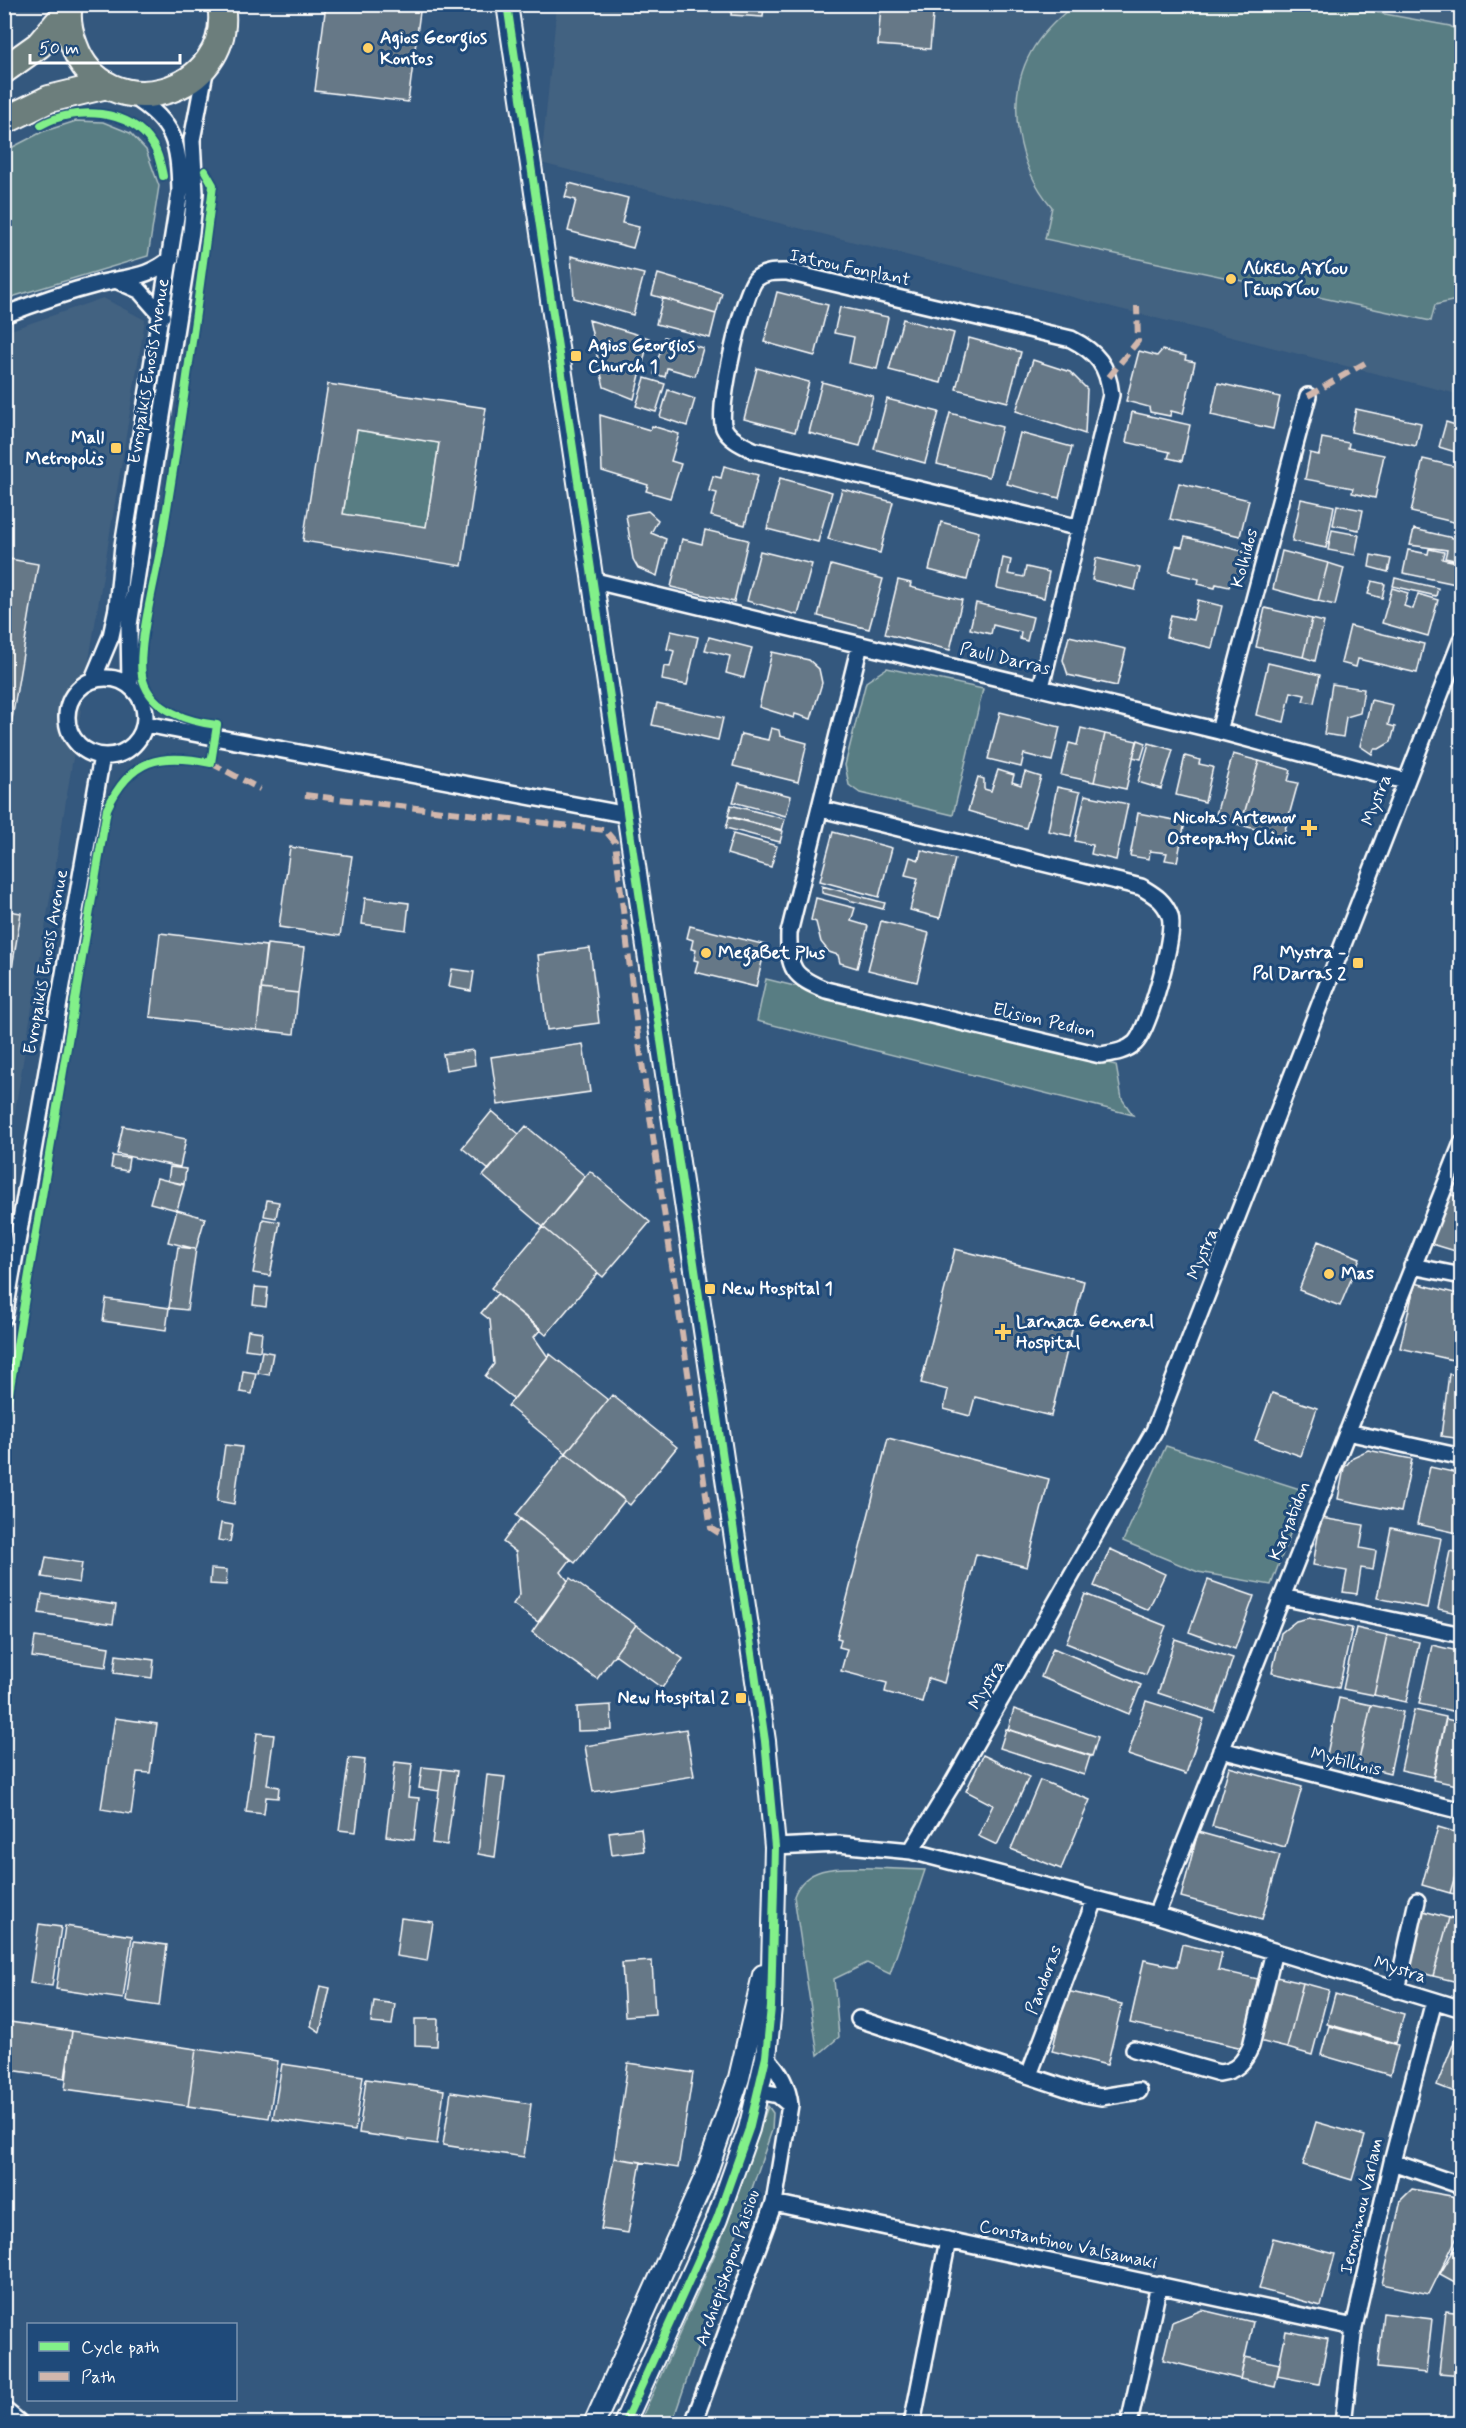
<svg xmlns="http://www.w3.org/2000/svg" width="1466" height="2428" font-family="Mynerve,sans-serif">
<rect width="100%" height="100%" fill="#34587e"/>
<filter id="ink" filterUnits="userSpaceOnUse"><feTurbulence type="fractalNoise" baseFrequency=".0167" numOctaves="2"/><feDisplacementMap in="SourceGraphic" scale="12" xChannelSelector="R" yChannelSelector="G"/><feConvolveMatrix kernelMatrix="1 2 1 2 8 2 1 2 1" color-interpolation-filters="sRGB"/></filter>
<g filter="url(#ink)">
<path fill="#436281" d="M557,5h904v390l-920,-232z
M103,298l42,22 -140,851v-839z"/>
<path fill="#587d83" stroke="#acbec1" stroke-width="1.5" d="M1074,5h262l114,21 11,7v266l-26,6 -4,16 -386,-82 7,-32c-34,-40 -48,-107 -21,-155 10,-18 27,-34 43,-47z
M76,121l27,1 27,11 16,17 13,36 -11,70 -143,43v-148l37,-19z
M357,430l82,13 -13,84 -83,-13z
M887,668l96,21 -30,126 -93,-22 -11,-8 -4,-20 21,-83z
M766,979l350,86 6,34 11,16 -376,-94z
M1166,1446l140,45 -35,94 -73,-13 -75,-31z
M872,1868l53,2 -35,104 -23,-11 -33,16 5,58 -21,18 -24,-159c13,-33 48,-28 78,-28z
M768,2106l5,7 -1,17 -100,293 -33,1 80,-179z"/>
<path fill="#667887" stroke="#fff" stroke-width="1.5" fill-rule="evenodd" d="M326,4h95l-13,98 -93,-11z
M732,4h32l-1,13 -32,-2z
M881,4h53l-4,45 -52,-4z
M569,183l59,15 -6,25 17,4 -6,21 -65,-17 8,-31 -11,-3z
M571,256l73,18 -11,41 -59,-17z
M658,274l64,19 -6,21 -64,-19z
M777,292l51,13 -13,51 -51,-14z
M663,298l53,16 -6,24 -54,-14z
M840,307l48,10 -11,52 -28,-6 5,-26 -20,-4z
M903,319l51,14 -13,50 -52,-13z
M589,320l60,18 -15,61 -30,-12z
M664,337l39,11 -8,28 -28,-8 -2,9 -11,-3z
M969,338l52,14 -13,50 -52,-13z
M1162,350l24,6 -1,4 10,2 -12,52 -12,-3 -1,5 -20,-4 -1,-5 -23,-6 13,-50 18,5z
M1033,360l37,12 17,17 -2,45 -69,-23z
M757,368l52,14 -14,50 -51,-13z
M645,378l20,6 -9,28 -20,-6z
M822,382l51,14 -13,50 -51,-13z
M1218,383l62,14 -7,32 -62,-14z
M328,384l158,24 -24,158 -159,-25zM357,430l82,13 -13,84 -83,-13z
M668,390l27,9 -8,27 -27,-9z
M887,399l52,13 -14,51 -51,-14z
M1356,409l65,14 -5,23 -65,-14z
M1132,412l58,13 -8,36 -14,-3 2,-6 -44,-10z
M950,413l52,14 -13,50 -52,-13z
M600,415l50,15 2,-4 27,8 -8,27 10,3 -11,34 -24,-7 2,-6 -46,-14z
M1446,422l16,5v27l-23,-7z
M1020,433l52,14 -13,51 -52,-14z
M1322,438l27,5 -1,5 36,7 -9,43 -23,-5 1,-5 -48,-9 5,-26 9,2z
M1423,459l39,9v56l-51,-12z
M724,466l34,9 -13,50 -34,-9 6,-23 -8,-2 4,-15 8,2z
M780,478l52,14 -14,50 -51,-13z
M1179,483l70,17 -9,36 -70,-17z
M842,489l51,13 -13,51 -52,-14z
M1301,499l33,7 -8,42 -34,-7z
M1337,505l26,5 -4,20 -26,-5z
M648,511l10,9 -7,13 15,6 -9,37 -19,-8 -5,-9 -7,-44z
M941,522l38,10 -12,48 -38,-10z
M1414,529l48,11 -3,21 -14,-3 2,-8 -37,-5z
M705,530l43,10 -14,62 -63,-15 11,-48 20,5z
M1332,530l27,5 -4,20 -27,-5z
M1185,537l61,15 -7,33 -8,-2 -2,4 -13,-3 -1,4 -17,-4 1,-5 -30,-7 7,-26 6,1z
M1429,549l15,3 -2,7 19,4 -5,21 -53,-11 5,-23 20,4z
M760,551l52,13 -14,51 -51,-14z
M1282,551l46,12 -10,38 -45,-12z
M1371,555l20,4 -3,13 -19,-5z
M4,558l34,6 -34,203z
M1003,558l8,2 -3,14 16,3 2,-10 23,5 -5,26 -47,-10z
M1096,558l44,10 -5,22 -43,-10z
M1328,563l16,5 -9,37 -17,-4z
M831,565l52,14 -14,50 -51,-13z
M1395,578l43,10 -2,8 -43,-10z
M898,580l13,3 -1,4 52,13 -12,50 -65,-16z
M1372,581l13,3 -3,14 -14,-4z
M1392,588l16,5 -4,13 9,3 5,-15 20,6 -10,36 -46,-13z
M1198,600l24,6 -10,42 -46,-11 5,-22 22,5z
M976,603l57,14 -6,24 -7,-2 1,-7 -28,-7 -2,9 -21,-5z
M1265,608l47,11 -9,38 -47,-10z
M1312,619l12,3 -9,39 -12,-4z
M1350,626l74,18 -7,29 -59,-14 -2,8 -15,-4z
M671,631l27,6 -11,48 -25,-5 2,-14 6,1 4,-16 -7,-2z
M1069,636l57,13 -9,37 -49,-11 -5,-15z
M709,637l43,11 -8,30 -18,-5 4,-17 -25,-6z
M772,652l37,8 10,9 3,14 -11,36 -16,-5 -1,4 -35,-11z
M1268,663l52,12 -6,28 -11,-2 2,-6 -14,-3 -7,30 -28,-7z
M1332,684l32,5 -4,24 -14,4 -3,20 -19,-3z
M1371,700l22,5 -5,20 7,2 -4,15 -12,7h-5l-2,5 -12,-8z
M657,703l66,15 -5,22 -66,-15z
M1000,712l60,15 -8,34 -28,-7 -3,13 -33,-8z
M771,728l8,2 1,6 27,7 -9,39 -65,-16 8,-32 27,6z
M1081,728l24,6 -11,48 -33,-7 8,-32 8,2z
M1105,734l32,7 -11,48 -32,-7z
M1138,740l8,3 -5,16 -8,-2z
M1149,743l24,7 -12,39 -23,-7z
M1233,754l26,7 -18,64 -26,-7z
M1185,756l15,4 -1,4 14,3 -8,35 -29,-7z
M1259,761l32,9 -3,11 10,2 -15,54 -42,-12z
M998,770l16,5 -2,7 9,3 4,-13 16,5 -15,51 -58,-17 10,-34 6,2v10l7,2z
M739,783l52,13 -5,20 -53,-14z
M1057,787l23,5 -9,44 -23,-5z
M1085,795l43,9 -12,56 -25,-6 2,-9 -18,-4z
M731,805l54,14 -3,11 -54,-14z
M1138,813l47,9 -8,40 -12,-2 2,-7 -17,-2 -1,8 -19,-3z
M729,817l54,14 -3,11 -54,-14z
M833,832l59,16 -13,49 -59,-16z
M733,834l44,12 -6,21 -44,-13z
M290,847l62,9 -12,80 -61,-9z
M921,850l34,9 -15,59 -30,-8 8,-32 -13,-3 5,-18 9,3z
M822,886l63,17 -2,6 -61,-16z
M365,898l44,5 -3,27 -44,-6z
M816,898l39,10 -4,13 17,5 -11,42 -17,-5 -2,-8 -9,-3 -8,-10 -5,-20 -5,-2z
M4,910l17,3 -17,104z
M881,921l48,12 -12,49 -49,-12z
M690,926l76,19 -10,42 -61,-15 3,-11 -4,-1 2,-10 -5,-1 2,-9 -6,-2z
M160,933l106,13 -9,84 -107,-13z
M267,944l37,4 -6,45 -37,-4z
M590,948l9,75 -52,7 -9,-75z
M452,969l22,3 -3,19 -22,-4z
M261,989l37,4 -4,41 -37,-4z
M583,1044l7,48 -92,13 -7,-48z
M473,1050l2,15 -29,5 -3,-16z
M492,1111l27,23 -30,36 -27,-22z
M123,1126l63,13 -6,28 -63,-13z
M526,1126l59,50 -42,51 -60,-51z
M113,1156l16,2 -2,13 -16,-3z
M170,1167l16,2 -2,15 -16,-3z
M590,1171l60,51 -47,55 -60,-50z
M157,1178l27,7 -7,25 -27,-7z
M1446,1193l16,5v55l-30,-9z
M267,1200l12,2 -3,16 -12,-2z
M177,1210l28,8 -9,31 -28,-7z
M263,1219l17,3 -10,54 -17,-3z
M543,1227l55,46 -52,62 -55,-47z
M1318,1241l42,17 -20,48 -41,-16z
M178,1247l18,2 -9,61 -18,-2z
M955,1249l129,32 -33,135 -76,-19 -5,19 -26,-7 4,-19 -27,-7z
M1415,1283l47,12v67l-62,-14z
M255,1287l13,1 -2,19 -13,-2z
M497,1294l44,35 -7,8 14,20 -34,42 -29,-23 9,-12 -4,-44 -9,-7z
M106,1299l63,9 -3,22 -63,-9z
M248,1330l14,2 -2,19 -15,-2z
M262,1351l11,2 -4,22 -11,-2z
M550,1354l58,46 -42,53 -58,-47z
M243,1371l13,2 -4,21 -12,-2z
M1449,1374l13,1v64l-21,-3z
M1272,1393l45,15 -16,48 -46,-16z
M612,1395l65,52 -47,58 -64,-52z
M888,1438l161,41 -22,88 -51,-13 -32,129 -16,-5 -6,24 -37,-10 2,-9 -46,-12 6,-22 -8,-2 2,-8 -4,-1z
M225,1445l17,2 -8,57 -17,-3z
M1368,1450l44,9 -11,53 -63,-13 6,-31 9,-11z
M566,1453l59,47 -50,63 -59,-48z
M1430,1467l32,7v60l-45,-10z
M1321,1518l43,7 -4,23 16,3 -3,19 -12,-2 -4,26 -14,-2 4,-21 -34,-6z
M520,1519l51,40 -10,13 7,9 -30,41 -25,-18 7,-10 -4,-42 -13,-10z
M221,1523l12,2 -3,17 -12,-2z
M1391,1528l50,10 -14,70 -50,-10z
M1110,1549l55,25 -17,36 -54,-24z
M1450,1551l12,3v60l-24,-5z
M46,1557l36,6 -3,20 -37,-6z
M211,1569l16,1 -1,15 -16,-1z
M570,1578l66,47 -39,54 -65,-47z
M1208,1580l46,16 -19,53 -46,-17z
M42,1594l74,11 -3,19 -74,-11z
M1085,1594l81,32 -20,49 -80,-32z
M1309,1618l43,10 -13,60 -67,-15 9,-40 15,-12z
M636,1625l47,34 -21,29 -47,-34z
M1356,1628l31,7 -13,60 -31,-6z
M1387,1635l32,7 -13,60 -32,-7z
M35,1637l74,10 -3,20 -74,-10z
M1175,1639l58,19 -18,54 -57,-19z
M1432,1645l30,7v61l-43,-9z
M1053,1648l88,37 -12,29 -88,-37z
M116,1655l38,5 -2,18 -38,-5z
M1339,1698l32,7 -13,60 -32,-6z
M1146,1701l58,18 -18,55 -58,-19z
M611,1705l1,25 -34,1 -1,-24z
M1371,1705l32,7 -13,61 -32,-8z
M1014,1709l84,28 -6,19 -84,-27z
M1414,1710l32,7 -13,60 -32,-7z
M115,1718l42,6 -7,49 -13,-1 -6,42 -30,-5z
M1446,1719l16,4v63l-29,-6z
M686,1729l8,47 -101,16 -8,-46z
M1006,1729l84,27 -6,19 -84,-27z
M257,1733l17,2 -7,50 12,2 -1,11 -12,-1 -2,17 -18,-2z
M983,1755l46,22 -32,68 -19,-9 15,-31 -27,-14z
M349,1758l16,2 -9,72 -17,-2z
M395,1762l17,2 -4,33 11,1 -5,42 -28,-4z
M422,1767l20,2 -3,22 -20,-3z
M1229,1767l73,20 -17,60 -73,-21z
M442,1769l15,2 -10,74 -15,-2z
M487,1775l18,2 -10,80 -17,-3z
M1040,1780l50,20 -29,69 -50,-20z
M1438,1827l24,7v18l-12,41 -28,-8z
M641,1828l3,23 -32,4 -3,-23z
M1198,1832l82,23 -18,64 -81,-22z
M1462,1852v44l-12,-3z
M1420,1910l29,8 -16,58 -28,-8z
M401,1918l32,4 -6,39 -31,-5z
M1449,1918l13,3v62l-29,-7z
M39,1924l22,3 -9,59 -22,-3z
M65,1926l67,10 -9,63 -67,-10z
M134,1941l33,4 -8,61 -33,-5z
M1182,1944l40,9 -4,17 40,9 -15,69 -113,-25 14,-63 33,7z
M652,1961l3,53 -30,2 -3,-53z
M1272,1976l31,7 -16,65 -32,-8z
M1303,1983l26,7 -17,65 -25,-7z
M320,1986l10,2 -10,44 -9,-6z
M1067,1991l55,13 -15,61 -55,-14z
M1335,1994l69,20 -8,29 -69,-19z
M374,2001l21,3 -3,21 -21,-2z
M415,2019h23l-1,27 -22,-1z
M10,2022l62,9 -7,47 -61,-9z
M1462,2022v73l-25,-10z
M1329,2026l69,19 -8,30 -69,-20z
M72,2031l124,18 -8,57 -123,-17z
M196,2049l82,12 -9,57 -81,-12z
M628,2063l65,10 -15,95 -64,-10z
M282,2064l81,12 -8,55 -82,-12z
M366,2079l78,11 -7,54 -78,-11z
M451,2092l80,12 -7,53 -81,-12z
M1316,2122l49,14 -13,44 -49,-15z
M614,2158l27,4 -13,71 -27,-4z
M1412,2189l50,9v29l-33,67 -47,-10 19,-84z
M1462,2236v50l-22,-12z
M1273,2238l62,16 -14,52 -62,-17z
M1202,2310l51,12 -13,57 -77,-19 9,-38z
M1446,2311l16,2v62l-23,-2z
M1383,2313l49,6 -6,54 -49,-5z
M1286,2331l42,8 -9,45 -42,-8z
M1245,2357l35,7 -5,23 -35,-8z"/>
<g fill="none" stroke-linecap="round" stroke-linejoin="round">
<g stroke="#fff" stroke-width="20">
<path id="minor" d="M118,281l21,9 23,26
M4,315c31,-12 63,-23 94,-31 27,-7 52,-6 73,-26
M595,581l624,150 186,50
M67 717a39 39 0 1 1 78 0a39 39 0 1 1-78 0Z
M93,679l18,-43 6,-28 6,-62 57,-354c-1,-48 -5,-70 -48,-96
M130,685l-1,-60 62,-393 4,-39 -3,-53 14,-73
M1041,687l70,-292c-3,-29 -14,-43 -40,-56l-284,-67c-11,0 -22,-1 -31,7 -13,14 -40,132 -32,149 5,11 19,17 29,22l327,78
M145,724l483,91
M1219,731l89,-335
M821,809l320,78c13,8 23,13 29,29 6,18 -21,113 -35,127 -10,9 -23,10 -35,12l-274,-65c-33,-13 -38,-21 -37,-57l71,-288
M1412,1266l50,10
M4,1317l98,-561
M1347,1432l115,25
M1282,1597l180,38
M1221,1750l241,61
M775,1847l63,-3 73,7 245,64 306,94
M911,1851l40,-65 203,-355 308,-793
M1156,1915l306,-772
M1397,1990l20,-89
M859,2019l225,75 17,3 38,-6
M1134,2049l85,24c18,-2 25,-11 32,-27l23,-95
M1029,2075l66,-175
M758,2091l20,4 12,10
M1392,2162l70,24
M774,2203l580,124
M693,2424l81,-221 16,-98c-2,-19 -11,-35 -24,-48
M912,2424l36,-184
M1129,2424l30,-140
M1343,2424l11,-97 38,-165 42,-161"/>
</g>
<g stroke="#fff" stroke-width="24">
<path id="tertiary" d="M507,4l258,1737 10,106 -4,160 -5,50 -17,72 -32,90 -93,205
M594,2424l111,-247 34,-99 24,-103"/>
</g>
<g stroke="#fff" stroke-width="27">
<path id="secondary" d="M4,2414l12,10"/>
</g>
<g stroke="#fff" stroke-width="30">
<path id="trunk" d="M69,4c-3,14 0,28 5,41 30,86 162,50 147,-41
M4,70l35,-25 29,-34
M4,121l45,-22 58,-14"/>
</g>
<use href="#minor" stroke="#1f4a7a" stroke-width="15"/>
<use href="#tertiary" stroke="#1f4a7a" stroke-width="20"/>
<use href="#secondary" stroke="#1f4a7a" stroke-width="22"/>
<use href="#trunk" stroke="#6c7e7c" stroke-width="26"/>
<path stroke="#d1b7ad" stroke-width="6" stroke-dasharray="12 6" stroke-linecap="butt" d="M1109,377l29,-36 -1,-35
M1308,396l57,-33
M211,763l49,26
M305,795l300,35 10,12 23,194 73,492 11,7"/>
<g stroke="#1f4a7a" stroke-width="11">
<path id="cycleway" d="M507,4l258,1737 10,106 -4,160 -5,50 -17,72 -32,90 -93,205
M41,125c34,-19 90,-17 112,20 6,9 8,21 10,31
M4,1423l103,-614c23,-50 53,-57 104,-46l6,-38c-27,-3 -65,-14 -74,-45 -8,-27 13,-103 18,-135 19,-114 35,-229 50,-343l2,-17 -8,-14"/>
</g>
<use href="#cycleway" stroke="#82f089" stroke-width="8"/>
</g>
</g>
<g fill="#ffd166" stroke="#1f4a7a" stroke-width="2">
<circle cx="368" cy="48" r="6"/>
<circle cx="1231" cy="279" r="6"/>
<rect x="570" y="350" width="12" height="12" rx="3"/>
<rect x="110" y="442" width="12" height="12" rx="3"/>
<path d="M1306 819h6v6h6v6h-6v6h-6v-6h-6v-6h6z"/>
<circle cx="706" cy="953" r="6"/>
<rect x="1352" y="957" width="12" height="12" rx="3"/>
<circle cx="1329" cy="1274" r="6"/>
<rect x="704" y="1283" width="12" height="12" rx="3"/>
<path d="M1000 1323h6v6h6v6h-6v6h-6v-6h-6v-6h6z"/>
<rect x="735" y="1692" width="12" height="12" rx="3"/>
</g>
<g text-anchor="middle" dominant-baseline="central" stroke-width="6" stroke-linejoin="round" paint-order="stroke">
<g font-size="18" font-weight="bold" fill="#fff" stroke="#1f4a7a" text-anchor="start">
<text x="380" y="38">Agios Georgios<tspan x="380" dy="21">Kontos</tspan></text>
<text x="1243" y="269">Λύκειο Αγίου<tspan x="1243" dy="21">Γεωργίου</tspan></text>
<text x="588" y="346">Agios Georgios<tspan x="588" dy="21">Church 1</tspan></text>
<text x="104" y="438" text-anchor="end">Mall<tspan x="104" dy="21">Metropolis</tspan></text>
<text x="1296" y="818" text-anchor="end">Nicolas Artemov<tspan x="1296" dy="21">Osteopathy Clinic</tspan></text>
<text x="718" y="953">MegaBet Plus</text>
<text x="1346" y="953" text-anchor="end">Mystra -<tspan x="1346" dy="21">Pol Darras 2</tspan></text>
<text x="1341" y="1274">Mas</text>
<text x="722" y="1289">New Hospital 1</text>
<text x="1016" y="1322">Larnaca General<tspan x="1016" dy="21">Hospital</tspan></text>
<text x="729" y="1698" text-anchor="end">New Hospital 2</text>
</g>
<g font-size="18" fill="#fff" stroke="#1f4a7a">
<text transform="translate(850 268) rotate(12)">Iatrou Fonplant</text>
<text transform="translate(149 371) rotate(-81)">Evropaikis Enosis Avenue</text>
<text transform="translate(1245 558) rotate(-75)">Kolhidos</text>
<text transform="translate(1005 659) rotate(13)">Paull Darras</text>
<text transform="translate(1377 800) rotate(-69)">Mystra</text>
<text transform="translate(46 962) rotate(-80)">Evropaikis Enosis Avenue</text>
<text transform="translate(1044 1021) rotate(13)">Elision Pedion</text>
<text transform="translate(1203 1254) rotate(-68)">Mystra</text>
<text transform="translate(1290 1521) rotate(-68)">Karyatidon</text>
<text transform="translate(987 1685) rotate(-60)">Mystra</text>
<text transform="translate(1346 1762) rotate(14)">Mytillinis</text>
<text transform="translate(1400 1970) rotate(17)">Mystra</text>
<text transform="translate(1044 1980) rotate(-69)">Pandoras</text>
<text transform="translate(1362 2206) rotate(-77)">Ieronimou Varlam</text>
<text transform="translate(1068 2245) rotate(12)">Constantinou Valsamaki</text>
<text transform="translate(728 2268) rotate(-71)">Archiepiskopou Paisiou</text>
</g>
</g>
<rect width="1466" height="2428" fill="none" stroke="#1f4a7a" stroke-width="24"/>
<rect x="12" y="12" width="1442" height="2404" fill="none" stroke="#fff" stroke-width="2" filter="url(#ink)"/>
<rect x="27" y="2323" width="210" height="78" fill="#1f4a7a" stroke="#7992af" stroke-width="1.5"/>
<rect x="39" y="2342" width="30" height="9" fill="#82f089" stroke="#7992af" stroke-width="1.5"/>
<text x="81" y="2353" font-size="18" fill="#ffffff">Cycle path</text>
<rect x="39" y="2372" width="30" height="9" fill="#d1b7ad" stroke="#7992af" stroke-width="1.5"/>
<text x="81" y="2383" font-size="18" fill="#ffffff">Path</text>
<path d="M30 54v9h150v-9" fill="none" stroke="#ffffff" stroke-width="3"/>
<text x="39" y="54" font-size="18" fill="#ffffff" stroke="#1f4a7a" stroke-width="4.5" paint-order="stroke">50 m</text>
</svg>
